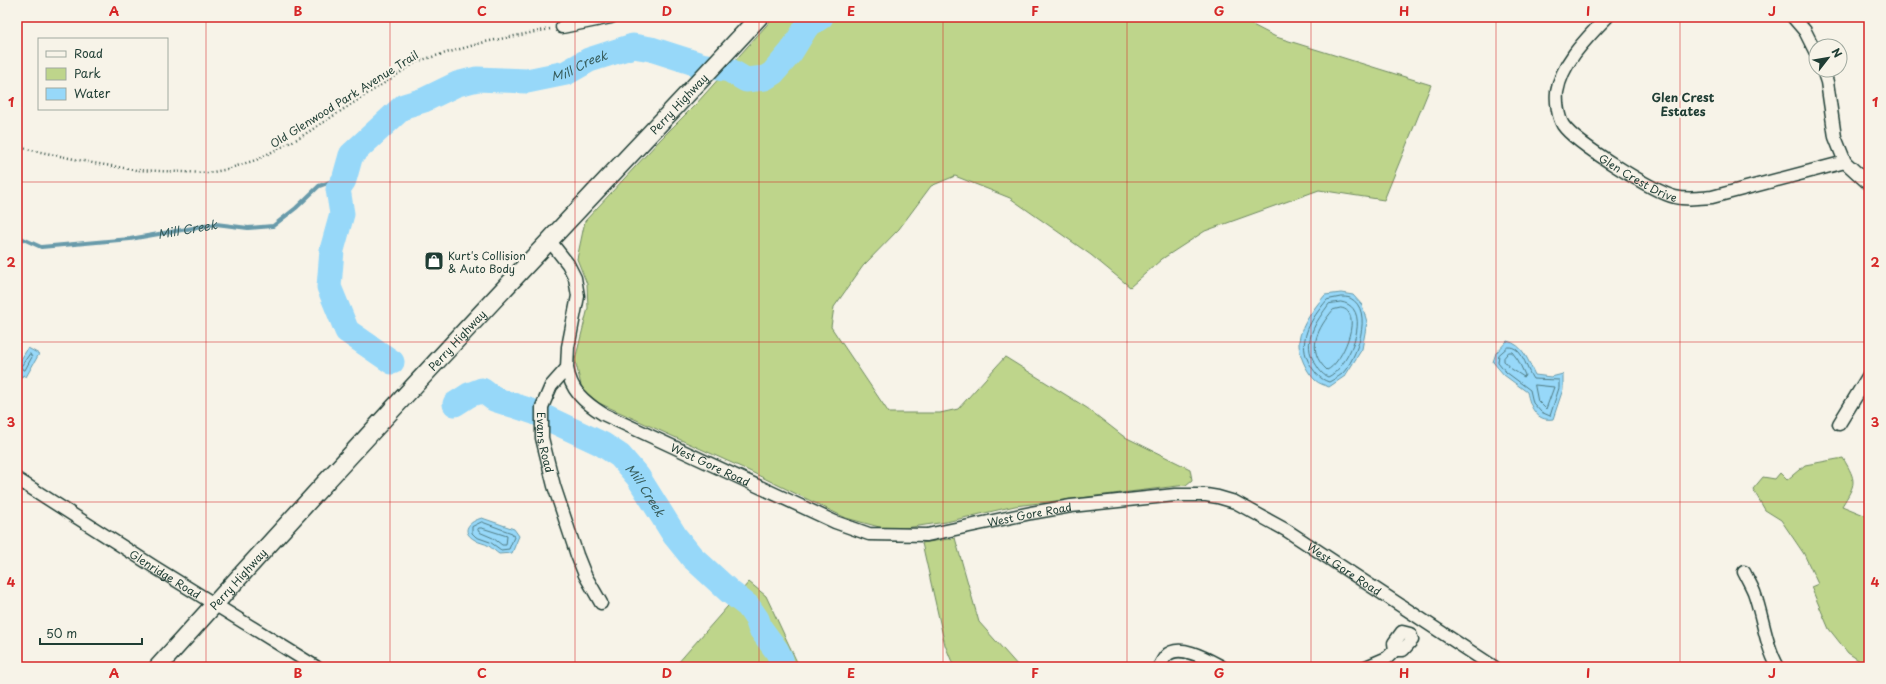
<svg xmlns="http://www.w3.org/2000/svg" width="1886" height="684" font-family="'Playpen Sans',sans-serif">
<rect width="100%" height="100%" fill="#f7f3e8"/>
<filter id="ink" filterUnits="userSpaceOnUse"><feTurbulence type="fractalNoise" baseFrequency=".025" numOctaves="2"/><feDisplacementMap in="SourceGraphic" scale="8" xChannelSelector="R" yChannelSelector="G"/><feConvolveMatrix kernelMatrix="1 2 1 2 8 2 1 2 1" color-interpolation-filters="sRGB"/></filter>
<g filter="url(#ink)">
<path fill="#bed58b" stroke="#6e8960" d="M774,17h463l39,20 155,48 -47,115 -65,-10 -114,41 -43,28 -32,28 -39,-32 -81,-57 -55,-22 -24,10 -32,43 -36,37 -29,41 -3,20 58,86h51l18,-4 47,-52 82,51 36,28 67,33 2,11 -6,5 -171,21 -69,16 -41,6h-22l-37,-10 -103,-50 -144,-65 -17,-14 -7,-29 13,-52 -1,-24 -10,-25 8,-38 75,-81 36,-36z
M1843,458c14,24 13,25 -1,48l27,11v150l-21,-14 -19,-24 -18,-42 7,-3 -14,-30 -23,-34 -16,-10 -12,-21 10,-12 12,2 5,-6 7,7 18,-15z
M955,538l24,84 40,45h-65l-9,-22 -23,-102z
M749,582l17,14 30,64 5,7h-120l-4,-3z"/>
<path fill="#97d8f9" stroke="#679aaa" d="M1341,293l12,2 9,10 5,17 -5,27 -17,27 -16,11c-4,-2 -10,-3 -14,-7 -9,-9 -17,-26 -16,-39 2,-16 16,-34 26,-46z
M1507,341c17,4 21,20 28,34l16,2 12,-3v15l-10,30c-17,3 -23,-13 -26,-27l-23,-17 -11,-13 3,-9z
M28,348l11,6 -13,23 -3,-2 -1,2 -4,-2 1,-2 -2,-2v-5z
M482,518l32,11 5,7 -7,17 -13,1c-3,-2 -6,-5 -10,-8 -4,-3 -10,-3 -14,-6 -16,-9 -5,-19 7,-22z"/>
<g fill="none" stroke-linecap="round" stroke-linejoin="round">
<path stroke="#4f7b83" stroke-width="1" d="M1341,297c2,0 7,0 9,1 25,12 6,62 -8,76 -4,3 -9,6 -13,8 -9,-3 -13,-8 -18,-16 -16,-24 0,-47 16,-66z
M1341,302c34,5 8,66 -13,75 -7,-3 -9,-8 -13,-14 -14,-21 1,-41 14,-59z
M1341,308c24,3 1,56 -14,62 -22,-20 -9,-42 6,-60z
M1508,347c15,-1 18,22 25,32l26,1v8l-9,28 -9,-4 -8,-9 -3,-13 -24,-18 -8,-10 1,-7z
M1509,352h3l6,8 7,15 -1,2 -14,-9 -6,-7v-3z
M30,354l2,3 -7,13h-2l-2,-3z
M1535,385l19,2 -8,22 -8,-8z
M482,522l30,11 2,4 -5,12 -8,1 -11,-8 -14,-5 -4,-4v-6z
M479,528h3l25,8 -1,9h-4l-9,-7 -14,-6 -1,-2z"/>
<path stroke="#679aaa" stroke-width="4" id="s1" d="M17,234l4,4 20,9 89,-8 86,-15 32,4 25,-2 23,-18 23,-22 25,-9"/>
<g stroke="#97d8f9" stroke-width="25">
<path id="s2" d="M392,362l-45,-31 -18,-44 3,-37 10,-36 -4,-25 6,-9 7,-25 53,-49 20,-6 33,-16 20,-5 50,2 39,-8 23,-13 44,-14 18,3 50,16 28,5 17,10 19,-2 8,-5 18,-21 16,-26 14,-9"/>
<path id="s3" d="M455,404l14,-9 13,-5 12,9 40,13 36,17 32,15 18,12 18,21 37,59 17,21 38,35 18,14 9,13 3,9 17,23 4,8 2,8"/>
</g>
<g stroke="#1f3d34" stroke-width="15">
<g id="minor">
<path id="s4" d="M1607,17c-20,21 -45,45 -50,75 -1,9 1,25 6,33 12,18 91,67 112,72 13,3 24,1 37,0l133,-35 -10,-25 -8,-55 -4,-12"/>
<path d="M1793,17l12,14 11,22"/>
<path d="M562,27l49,-10"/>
<path d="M1845,162l24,22"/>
<path id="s5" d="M549,240l19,24 7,14 3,18 -10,51 -1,21 -16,18 -9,21v31l12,48 23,69 8,20 16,28"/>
<path id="s6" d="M567,368c4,23 17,34 36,46l232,108 34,12 58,1 104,-22 40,-7 104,-11h31l12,2 17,5 51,28 208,137"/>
<path d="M1839,424l30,-49"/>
<path id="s7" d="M17,479l139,89 160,99"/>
<path d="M1744,572c3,6 7,13 10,20 9,25 11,52 24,75"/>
<path d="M1402,632l8,2 2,6 -9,10h-8l-1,-7z"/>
<path d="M1159,667c2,-3 4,-8 7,-11 13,-14 43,4 56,11"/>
<path d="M1366,667l21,-9 8,-8"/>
</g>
</g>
<g stroke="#1f3d34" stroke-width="20">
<g id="secondary">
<path id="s8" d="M158,667c129,-143 259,-286 391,-426 70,-75 141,-149 210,-224"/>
</g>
</g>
<path stroke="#1f3d34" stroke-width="2.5" stroke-dasharray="1 3" stroke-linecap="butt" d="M17,147l76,16 43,7 71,3 17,-3 32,-10 43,-22 119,-77 67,-19 65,-13"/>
<use href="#minor" stroke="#f7f3e8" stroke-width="12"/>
<use href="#secondary" stroke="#f7f3e8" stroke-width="17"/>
</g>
</g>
<path fill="none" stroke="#d62828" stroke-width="1" stroke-opacity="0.55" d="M206,17v650M390,17v650M575,17v650M759,17v650M943,17v650M1127,17v650M1311,17v650M1496,17v650M1680,17v650M17,182h1852M17,342h1852M17,502h1852"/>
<defs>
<g id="shop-square" transform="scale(1)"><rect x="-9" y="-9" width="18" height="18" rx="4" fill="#1f3d34" stroke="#f7f3e8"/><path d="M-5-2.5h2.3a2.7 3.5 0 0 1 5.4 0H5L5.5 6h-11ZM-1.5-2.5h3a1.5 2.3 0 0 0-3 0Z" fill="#fff"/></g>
</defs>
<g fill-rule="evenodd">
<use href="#shop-square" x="434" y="261"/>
</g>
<g text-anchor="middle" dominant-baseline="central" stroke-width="4" stroke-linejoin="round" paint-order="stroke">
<g font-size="11" fill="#1f3d34" stroke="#f7f3e8">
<text transform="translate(344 99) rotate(-32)">Old Glenwood Park Avenue Trail</text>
<text stroke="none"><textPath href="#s8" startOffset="767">Perry Highway</textPath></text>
<text stroke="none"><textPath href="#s4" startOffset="218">Glen Crest Drive</textPath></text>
<text stroke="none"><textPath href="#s8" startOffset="443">Perry Highway</textPath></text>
<text stroke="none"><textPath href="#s5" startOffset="220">Evans Road</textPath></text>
<text stroke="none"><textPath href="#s6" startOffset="179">West Gore Road</textPath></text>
<text stroke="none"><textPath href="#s6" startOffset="515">West Gore Road</textPath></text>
<text stroke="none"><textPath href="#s6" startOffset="851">West Gore Road</textPath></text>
<text stroke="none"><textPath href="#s7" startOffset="176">Glenridge Road</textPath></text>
<text stroke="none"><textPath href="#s8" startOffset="119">Perry Highway</textPath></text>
</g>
<g font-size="11" fill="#1f3d34" stroke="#f7f3e8" text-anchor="start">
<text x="448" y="255">Kurt's Collision<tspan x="448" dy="13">&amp; Auto Body</tspan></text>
</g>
<g font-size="12" font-style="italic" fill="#375c5b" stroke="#f7f3e8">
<text stroke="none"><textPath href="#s2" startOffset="494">Mill Creek</textPath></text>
<text stroke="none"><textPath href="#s1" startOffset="175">Mill Creek</textPath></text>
<text stroke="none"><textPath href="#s3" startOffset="227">Mill Creek</textPath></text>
</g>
<g font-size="12" font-weight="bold" fill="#1f3d34" stroke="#f7f3e8">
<text x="1683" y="97">Glen Crest<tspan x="1683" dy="14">Estates</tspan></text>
</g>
</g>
<rect width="1886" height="684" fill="none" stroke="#f7f3e8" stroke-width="44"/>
<rect x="38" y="38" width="130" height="72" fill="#f7f3e8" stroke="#a1aaa0"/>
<rect x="46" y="51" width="20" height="6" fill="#f7f3e8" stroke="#a1aaa0"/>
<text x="74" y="58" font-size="12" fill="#1f3d34">Road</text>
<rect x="46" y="68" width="20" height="12" fill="#bed58b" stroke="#a1aaa0"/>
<text x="74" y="78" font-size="12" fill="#1f3d34">Park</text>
<rect x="46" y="88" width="20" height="12" fill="#97d8f9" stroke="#a1aaa0"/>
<text x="74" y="98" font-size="12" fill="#1f3d34">Water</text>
<g transform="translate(1828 58) rotate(59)"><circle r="19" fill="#f7f3e8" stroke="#a1aaa0"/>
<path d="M0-3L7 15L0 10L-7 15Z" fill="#1f3d34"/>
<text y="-6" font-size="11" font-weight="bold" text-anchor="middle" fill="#1f3d34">N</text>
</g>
<path d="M40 638v6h102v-6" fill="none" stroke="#1f3d34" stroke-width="2"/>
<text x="46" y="638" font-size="12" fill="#1f3d34" stroke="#f7f3e8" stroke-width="3" paint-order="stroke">50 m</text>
<rect x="22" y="22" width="1842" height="640" fill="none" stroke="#d62828" stroke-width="1.5"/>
<g font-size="13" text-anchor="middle" font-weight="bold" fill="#d62828">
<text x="114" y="16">A</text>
<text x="298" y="16">B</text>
<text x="482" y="16">C</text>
<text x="667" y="16">D</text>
<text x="851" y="16">E</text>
<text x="1035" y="16">F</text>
<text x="1219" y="16">G</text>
<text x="1404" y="16">H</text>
<text x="1588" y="16">I</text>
<text x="1772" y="16">J</text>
<text x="11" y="107">1</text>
<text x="1875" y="107">1</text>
<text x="11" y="267">2</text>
<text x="1875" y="267">2</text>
<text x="11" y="427">3</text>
<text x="1875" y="427">3</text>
<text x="11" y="587">4</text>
<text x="1875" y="587">4</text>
<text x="114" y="678">A</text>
<text x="298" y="678">B</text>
<text x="482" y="678">C</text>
<text x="667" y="678">D</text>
<text x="851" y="678">E</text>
<text x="1035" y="678">F</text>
<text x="1219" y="678">G</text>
<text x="1404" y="678">H</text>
<text x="1588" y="678">I</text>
<text x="1772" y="678">J</text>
</g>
</svg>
